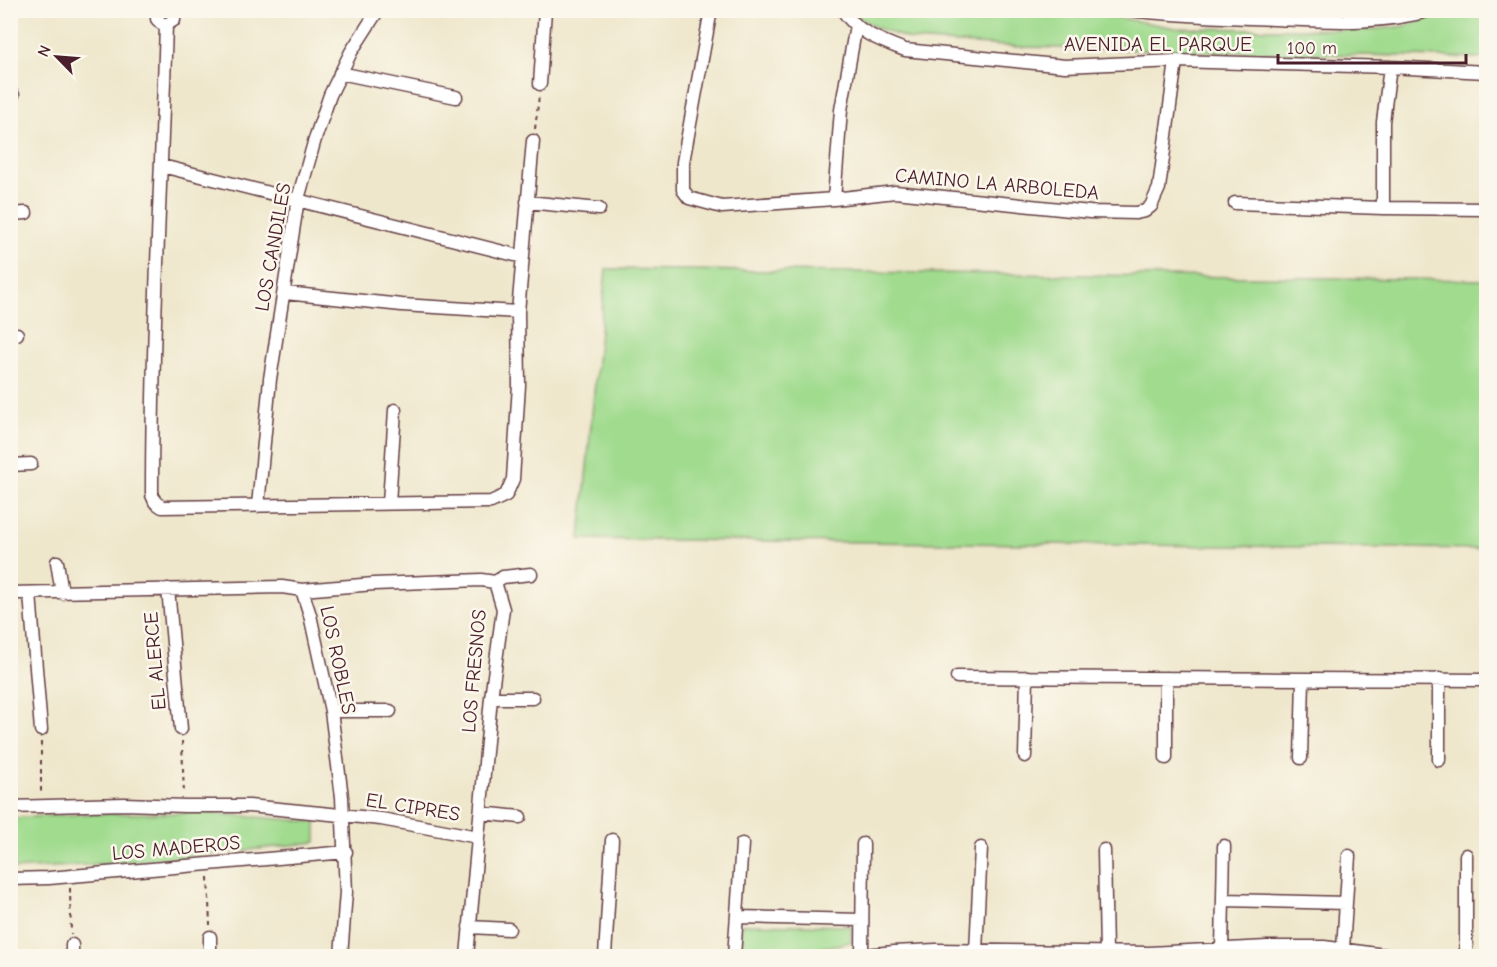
<svg xmlns="http://www.w3.org/2000/svg" width="1497" height="967" font-family="'Comic Neue',sans-serif">
<rect width="100%" height="100%" fill="#fbf7ec"/>
<filter id="ink" filterUnits="userSpaceOnUse"><feTurbulence type="fractalNoise" baseFrequency=".0167" numOctaves="2"/><feDisplacementMap in="SourceGraphic" scale="12" xChannelSelector="R" yChannelSelector="G"/><feConvolveMatrix kernelMatrix="1 2 1 2 8 2 1 2 1" color-interpolation-filters="sRGB"/></filter>
<filter id="wash" filterUnits="userSpaceOnUse"><feTurbulence type="fractalNoise" baseFrequency=".008" numOctaves="4" result="noise"/><feDisplacementMap in="SourceGraphic" scale="24" xChannelSelector="R" yChannelSelector="G"/><feGaussianBlur stdDeviation="1.35" result="paint"/><feColorMatrix in="noise" values="0 0 0 0 0 0 0 0 0 0 0 0 0 0 0 0 0 1.4 0 .05"/><feComposite in="paint" operator="in"/></filter>
<g filter="url(#wash)">
<rect width="100%" height="100%" fill="#efe7cc"/>
<path fill="#a0db8e" stroke="#757d5c" stroke-width="1.5" d="M1082,11l94,17 192,2 38,-4 43,-15h37v47l-464,-11 -111,-7 -36,-13 -14,-8 -8,-8z
M606,269l880,11v269l-906,-10z
M205,813l111,9v20c-102,13 -203,23 -305,27v-51l75,-4z
M742,924l109,2v16l-48,10 -11,4h-53z"/>
</g>
<g filter="url(#ink)">
<g fill="none" stroke-linecap="round" stroke-linejoin="round">
<g stroke="#633d43" stroke-width="15">
<path id="minor" d="M158,10l-1,9 4,4 5,2
M711,10l-28,152v28l6,8 33,9 112,-8 61,-7 195,20 46,1 9,-2 6,-5 8,-18 17,-127
M843,10c12,22 41,32 62,40l160,16 111,-5 214,6 96,5
M1131,10c48,6 96,7 143,9 52,2 107,6 157,-9
M166,25c-5,157 -14,313 -14,470l3,7 7,5 329,-5 15,-7 7,-16 6,-94 -1,-73 15,-171
M166,25l8,-5v-10
M340,73l116,24
M540,84l5,-74
M10,95h3
M162,166l361,91
M834,199l7,-89 15,-85
M527,202l72,7
M1235,203l148,5 103,1
M1383,208v-86l7,-55
M10,214l16,-1
M285,293l117,12 116,7
M10,334h7
M10,465l21,-1
M389,503l6,-93
M258,506l12,-127 28,-180 17,-60 15,-44 21,-43 27,-42
M57,562l5,31
M495,582l8,-5 28,-3
M168,589l13,140
M302,590l72,-6 107,-4 14,2 8,27 -12,89 -24,258
M10,593l272,-6 20,3 8,25 21,96 11,86 4,95 -5,64
M30,594l11,136
M957,677l529,3
M491,698h42
M331,711h59
M1025,756l2,-79
M1166,758v-80
M1301,758l2,-79
M1439,760v-81
M10,807l114,-3 61,2h64l132,13 97,18
M481,813l39,4
M1104,850l2,102
M10,879l39,-1 297,-26
M1223,900l123,3
M737,917l125,3
M469,927l40,2
M72,945v11
M1222,949l2,-103
M1343,949l6,-93
M976,951l5,-103
M862,955l1,-111
M210,956v-19
M605,956l7,-116
M734,956l8,-112
M857,956l37,-4 42,-2 213,3 118,-6h57l68,9
M1466,956v-101"/>
</g>
<path stroke="#633d43" stroke-width="2" stroke-dasharray="4.5 4.5" stroke-linecap="butt" d="M535,129l4,-33
M182,741l2,54
M41,742v51
M208,877l2,48
M70,888l1,46"/>
<use href="#minor" stroke="#fff" stroke-width="12"/>
</g>
</g>
<g text-anchor="middle" dominant-baseline="central" stroke-width="5" stroke-linejoin="round" paint-order="stroke">
<g font-size="20" fill="#4a1f2b" stroke="#fbf7ec">
<text x="1158" y="44">AVENIDA EL PARQUE</text>
<text transform="translate(997 184) rotate(5)">CAMINO LA ARBOLEDA</text>
<text transform="translate(273 247) rotate(-80)">LOS CANDILES</text>
<text transform="translate(338 660) rotate(78)">LOS ROBLES</text>
<text transform="translate(155 661) rotate(-95)">EL ALERCE</text>
<text transform="translate(474 671) rotate(-85)">LOS FRESNOS</text>
<text transform="translate(413 807) rotate(9)">EL CIPRES</text>
<text transform="translate(176 848) rotate(-5)">LOS MADEROS</text>
</g>
</g>
<rect width="1497" height="967" fill="none" stroke="#fbf7ec" stroke-width="36"/>
<g transform="translate(57 57) rotate(295)" stroke="#fbf7ec" stroke-width="4.5" paint-order="stroke">
<path d="M0-4.5L10 22L0 15L-10 22Z" fill="#4a1f2b"/>
<text y="-9" font-size="16" font-weight="bold" text-anchor="middle" fill="#4a1f2b">N</text>
</g>
<path d="M1278 54v9h188v-9" fill="none" stroke="#4a1f2b" stroke-width="3"/>
<text x="1287" y="54" font-size="18" fill="#4a1f2b" stroke="#fbf7ec" stroke-width="4.5" paint-order="stroke">100 m</text>
</svg>
